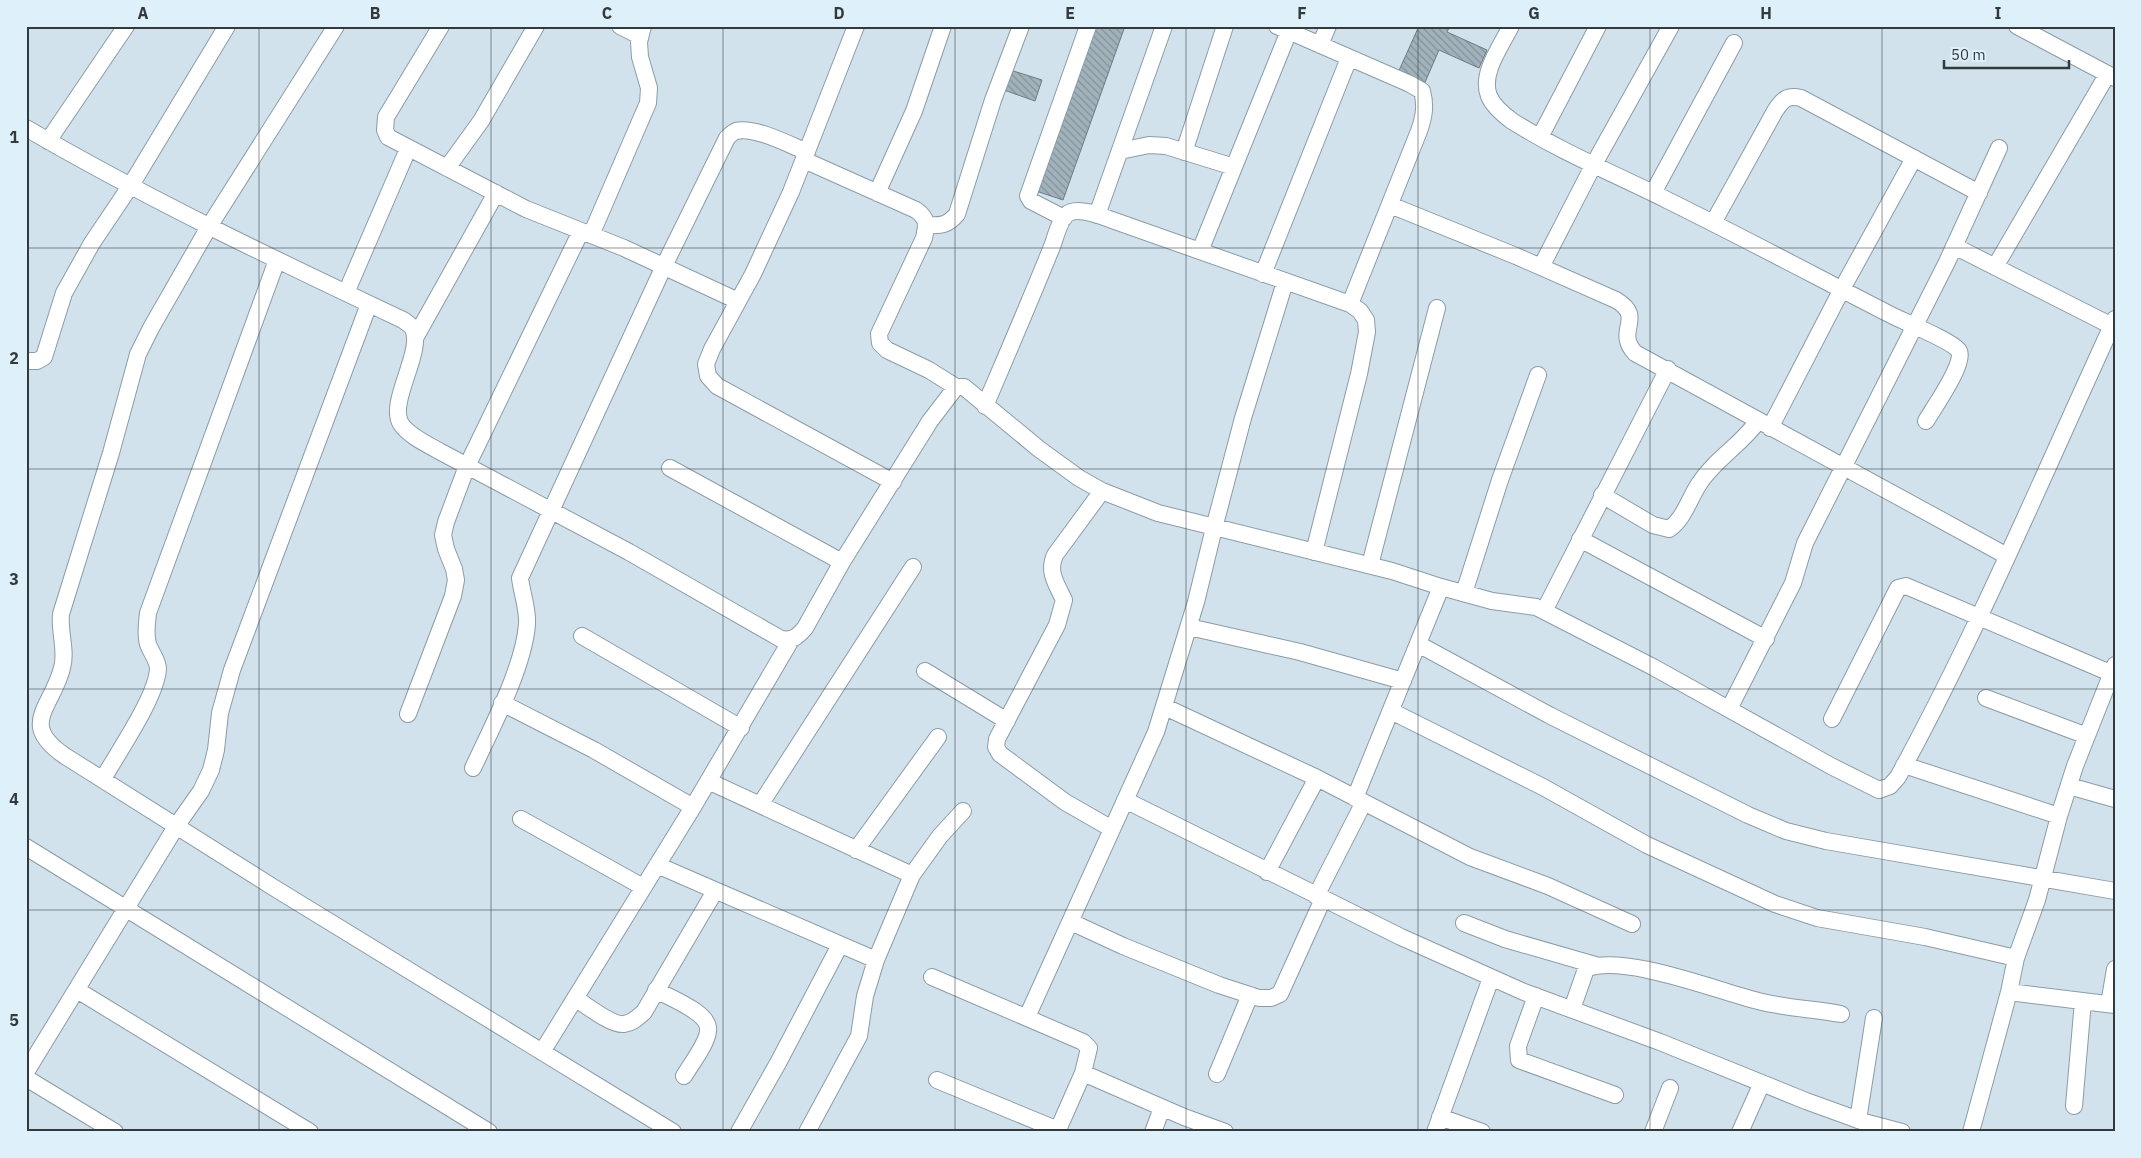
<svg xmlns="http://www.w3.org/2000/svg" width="2141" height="1158" font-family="'IBM Plex Sans',sans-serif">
<defs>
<pattern id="building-back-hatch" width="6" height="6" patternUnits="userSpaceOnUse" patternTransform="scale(1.25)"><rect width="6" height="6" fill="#a1b2bb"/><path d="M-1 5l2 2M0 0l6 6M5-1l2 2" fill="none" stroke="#849299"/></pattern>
</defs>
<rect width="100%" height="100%" fill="#d1e2ec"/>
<path fill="url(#building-back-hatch)" stroke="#6c7c85" d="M1094,26h31l-62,174 -27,-9z
M1419,26h31l-3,6 40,18 -8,18 -40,-18 -16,37 -26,-12z
M1007,69l35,11 -7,21 -34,-12z"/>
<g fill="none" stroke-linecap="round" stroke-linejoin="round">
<g stroke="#8c9ca5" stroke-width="18">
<path id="minor" d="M336,26l-126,199 -59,103 -13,26 -27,99 -50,161c-2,18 6,37 1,54 -10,40 -44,56 3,88l211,133 397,243
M441,26l-55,91 -1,13 3,7 138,72 98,39 114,53
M620,26l20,10
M856,26l-65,166 -38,82 -41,75 -6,15 2,12 9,10 176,96
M1277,26l133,58 12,7c4,15 2,26 -3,40l-69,173
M1511,26c-10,20 -31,48 -22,70 4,10 15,19 23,25 49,31 103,53 155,79 75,37 148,76 222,114 13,7 64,27 70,37 7,11 -26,58 -33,70
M2017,26l98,52
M1320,45l8,-19
M26,128c122,71 250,132 377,192 3,2 7,5 9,7 14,22 -25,75 -11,97 8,12 26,20 38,27l190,101 152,87c12,2 16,-2 24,-11l37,-66 88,-141 26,-34h8l75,62 40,29 23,13 56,22 234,58 49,16 51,14 44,6 117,60 178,99 48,24 11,-4 8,-9c81,-148 146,-304 217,-458
M1540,137l58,-111
M48,141l78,-115
M1120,151l29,-6 17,1 68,21
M1184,152l41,-126
M804,160l112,50c12,9 11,14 8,28l-45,96 1,9 7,7 42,20 27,17
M447,168l34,-47 55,-95
M877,193l37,-82 29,-85
M1653,193l81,-150
M1390,205l126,51 100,44c30,18 -2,30 19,53l372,203
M1097,215l67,-189
M1064,218l-33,-17 -3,-5 60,-170
M1713,223l62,-112c8,-12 12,-16 26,-13l178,95
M927,225c14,1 21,0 30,-11l36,-114 28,-74
M591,235l57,-132 1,-15 -9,-31 -1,-15 4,-16
M1954,246l158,80
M1200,251l89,-220
M1541,267l53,-103 77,-138
M1995,267l112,-192
M1263,274l86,-216
M346,293l62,-144
M415,338l81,-145
M26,361h11l7,-4 20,-64 28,-50 39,-58 96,-159
M985,406c23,-54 46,-107 68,-162 3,-9 8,-29 18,-32 12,-4 30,4 41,8l238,84 10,7 6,9 1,12 -8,42 -45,178
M1770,428l72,-139 72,-131
M670,468l172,94
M1102,491l-47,64c-8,17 2,30 9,45l-7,25 -60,114 -1,8 4,7 65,48 47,27
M1602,495l51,30 16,4c15,-10 20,-30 30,-45 16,-25 42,-39 59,-63
M1580,539l186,100
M1370,565l67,-257
M1464,593l36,-113 38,-105
M1544,611l124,-242
M1189,627l111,25 103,29
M582,636l159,92
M1418,644l131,71 199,100 38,16 40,10 289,50
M925,671l82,50
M1986,698l101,38
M502,703l92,47 99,57
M1165,707l152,71 153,79 78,29 84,38
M1729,709l64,-126 12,-40 142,-281 52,-114
M1391,711l152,76 104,58 128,59 42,14 108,19 91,21
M408,714l45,-118 3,-16 -2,-11 -8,-20 -3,-14 3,-13 21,-56 114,-235
M1832,719l66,-131 8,-2 209,89
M1904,765l155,51
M473,768c18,-39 51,-101 54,-144 1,-15 -5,-30 -7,-46l144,-312 63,-128c3,-3 6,-6 9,-7 18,-5 54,14 71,21
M103,779c15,-27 53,-81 55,-110 0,-9 -7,-16 -10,-25 -3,-10 -1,-21 0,-31l129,-353
M708,781l204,94
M2069,786l46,13
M1355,798l86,-211
M1125,800l276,137 123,55 136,50 146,59 58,21 38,10
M760,805l153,-238
M521,819l122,68
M26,847l463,285
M856,850l82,-113
M657,865l219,95
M1267,872l50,-94
M1316,896l48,-94
M1071,922l52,24 96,39 40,13h12l9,-4 43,-95
M1464,923l41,16 90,26
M932,977l151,65 6,6 -6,25 -26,59
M77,990l233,142
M656,990c14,8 55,23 52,41 -1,13 -17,33 -24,45
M2009,992l106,13
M1536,996l-18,50 1,14 96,35
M575,998c11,7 37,28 49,26 9,-1 14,-7 20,-12l71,-121
M2109,1004l6,-35
M1572,1009l14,-40c36,-16 132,22 172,32 27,7 56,8 83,13
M1027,1017l129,-285 40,-130 18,-74 29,-110 42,-136
M542,1052l151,-245 98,-167
M26,1072l151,-247 24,-34 10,-21 5,-20 4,-37 12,-43 137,-366
M1083,1073l101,44 41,15
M1217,1074l33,-79
M26,1078l89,54
M937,1080l121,50
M2074,1106l9,-105
M1440,1117l42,15
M1858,1120l16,-102
M739,1132l39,-69 62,-118
M807,1132l52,-96 6,-40 11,-36 36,-85 28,-39 23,-25
M1153,1132l9,-24
M1435,1132l56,-154
M1653,1132l17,-44
M1740,1132l22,-49
M1971,1132l38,-140 7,-34 21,-58 22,-84 16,-50 40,-101"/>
</g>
<use href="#minor" stroke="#fff" stroke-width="16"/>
</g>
<path fill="none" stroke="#333a3e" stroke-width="1" stroke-opacity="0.55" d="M259,26v1106M491,26v1106M723,26v1106M955,26v1106M1186,26v1106M1418,26v1106M1650,26v1106M1882,26v1106M26,248h2089M26,469h2089M26,689h2089M26,910h2089"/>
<rect width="2141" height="1158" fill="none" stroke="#def0f9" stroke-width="55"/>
<path d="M1944 60v8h125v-8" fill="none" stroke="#333a3e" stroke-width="2.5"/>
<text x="1951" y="60" font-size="15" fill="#333a3e" stroke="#def0f9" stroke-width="4" paint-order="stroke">50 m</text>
<rect x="28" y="28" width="2086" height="1102" fill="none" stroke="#333a3e" stroke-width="2"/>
<g font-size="16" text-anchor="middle" font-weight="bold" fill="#333a3e">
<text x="143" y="19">A</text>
<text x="375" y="19">B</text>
<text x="607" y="19">C</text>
<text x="839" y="19">D</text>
<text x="1070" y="19">E</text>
<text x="1302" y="19">F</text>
<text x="1534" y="19">G</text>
<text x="1766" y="19">H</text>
<text x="1998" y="19">I</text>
<text x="14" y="143">1</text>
<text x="14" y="364">2</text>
<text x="14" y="585">3</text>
<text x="14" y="805">4</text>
<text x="14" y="1026">5</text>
</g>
</svg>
